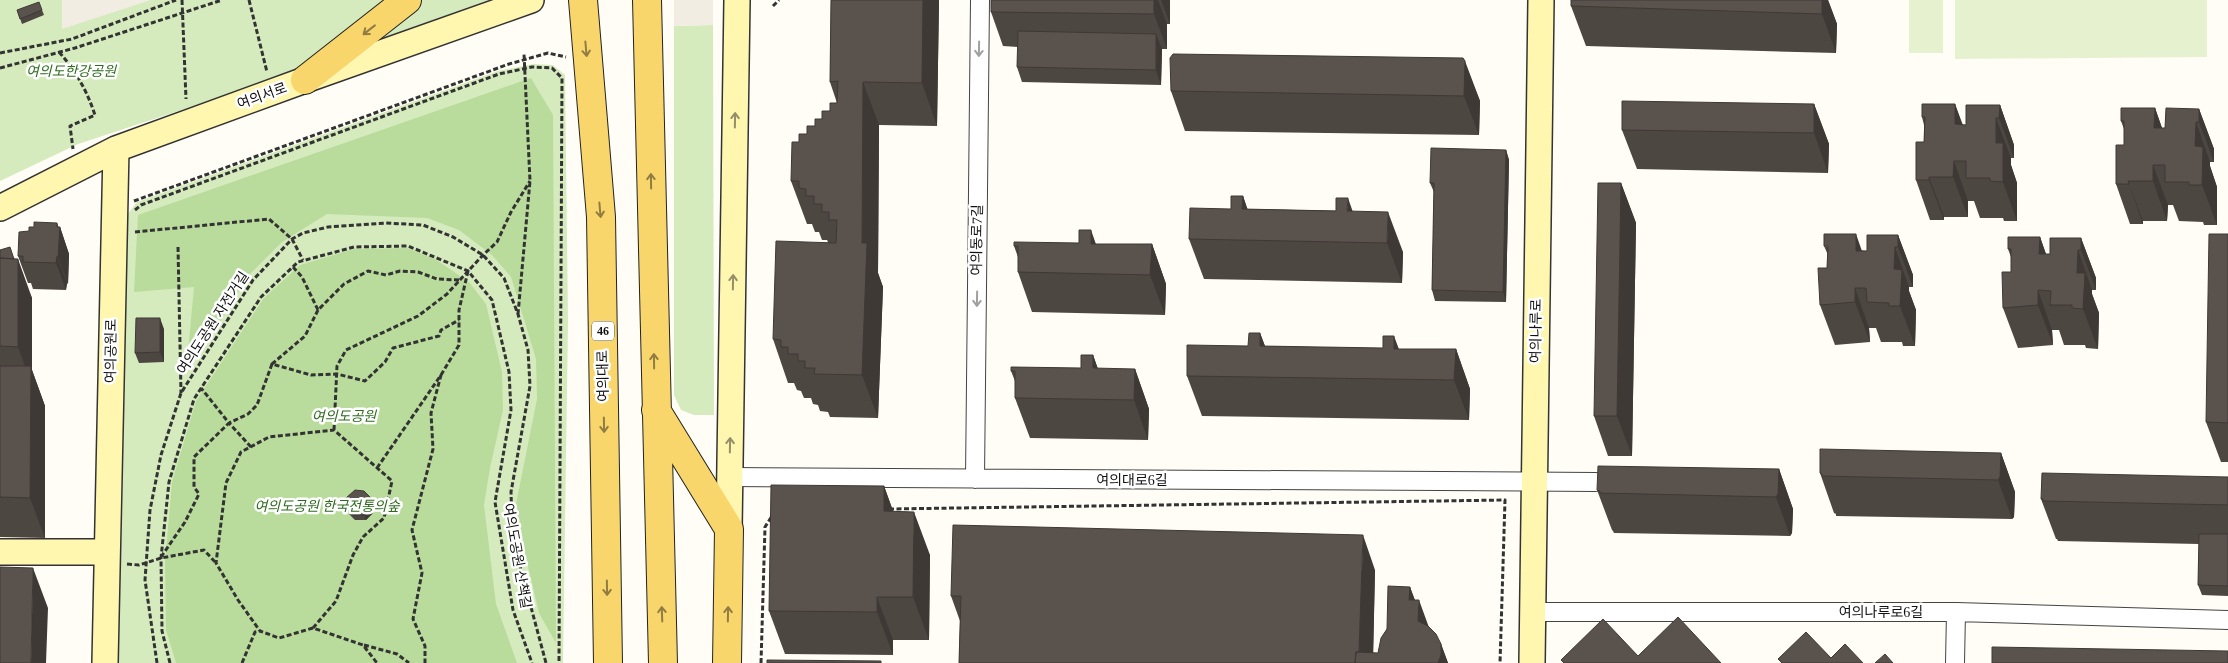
<svg xmlns="http://www.w3.org/2000/svg" width="2228" height="663" font-family="'Times New Roman','Noto Sans KR',serif">
<rect width="100%" height="100%" fill="#fffdf5"/>
<path fill="#d5ebbd" d="M0,0h516l-438,144 -78,37z
M713,25l1,390h-20l-13,-5 -7,-15v-369z
M533,64l20,1 12,10 3,246 -5,342h-447l11,-448 10,-13 361,-131z"/>
<path fill="#b9dc9c" d="M531,78l22,37 3,528 -17,-30 -17,-72 -6,-37 21,-105 -1,-40 -25,-82 -19,-22 -33,-25 -32,-12 -100,-4 -45,28 -33,33 -48,78 -13,-1 6,-65 -60,5 4,-77z
M407,248l28,11 34,23 17,22 16,68 1,38 -13,58 -6,37 12,99 21,59h-341l-10,-33 -1,-68 7,-80 24,-81 67,-102 37,-34 54,-16z"/>
<path fill="#e6f2cf" d="M1909,0h34v53h-34z
M1955,0h252v57l-252,2z"/>
<path fill="#f1ede2" d="M62,0h89l-89,29z
M674,0h39v25l-39,1z"/>
<g fill="none" stroke-linecap="round" stroke-linejoin="round">
<g stroke="#444" stroke-width="20">
<path id="street" d="M730,477l866,5
M975,479l5,-479
M1533,612h423l272,8
M1955,663l1,-51"/>
</g>
<g stroke="#333" stroke-width="28">
<path id="secondary" d="M0,208l116,-59 189,-69 226,-80
M729,529l8,-529
M0,552h107
M105,663l11,-514
M1532,663l9,-663"/>
</g>
<g stroke="#222" stroke-width="30">
<path id="primary" d="M583,0l18,217 7,446
M647,0l16,663
M305,80l102,-80
M656,410l73,119 -2,134"/>
</g>
<path stroke="#333" stroke-width="3" stroke-dasharray="5 2.5" stroke-linecap="butt" d="M182,0l4,99
M249,0l18,72
M773,6l6,-6
M59,52c17,19 28,39 36,63l-25,11 3,23
M0,53l72,-14 104,-39
M0,68l75,-20 147,-48
M134,201l375,-137 39,-11 18,4
M135,210l6,-5 358,-131 33,-7 20,1 10,10 -3,585
M135,232l134,-13 23,20 11,21
M178,247l3,146
M293,267l9,10 16,33 26,-26 24,-13 18,4 14,-4 18,1 19,7 22,1
M318,310l-13,26 -33,28 39,11 26,-1 28,7 20,-19 8,-14 46,-12 2,-6 18,-10
M518,314l12,-133 -6,-127
M441,375l18,-30v-35l9,-39
M334,430l3,-64 9,-16 72,-34 29,-22 36,-39 14,-13 14,-30 19,-31
M251,447l-22,-24 19,-9 9,-9 15,-41
M377,468l64,-93 -10,38 2,36 -21,81 10,43 -9,46 12,27v17
M889,509l616,-9 -5,163
M161,557l24,-35 14,-28 -5,-7v-30l35,-34 -28,-35
M127,564l12,1 22,-7 43,-8 12,13
M313,628l23,-27 17,-46 10,-18 21,-19 8,-37 -58,-51 -65,7 -28,15 -15,31 -10,80 22,37 22,31 19,7 34,-10 50,17 14,18
M364,645l33,9 12,9
M157,663l-12,-83 5,-70 11,-55 20,-62 72,-113 39,-41 11,-6 25,-6 58,-4 37,2 30,12 30,18 21,23 14,36 10,36 2,36 -19,106 1,32 5,31 29,108
M170,663l-8,-32 -1,-73 8,-76 25,-83 67,-102 37,-35 56,-15 54,-1 60,25 24,29 17,72 2,38 -16,92 18,108 19,53
M242,663l13,-31 5,-1
M761,663l4,-136 7,-11"/>
<use href="#street" stroke="#fff" stroke-width="18"/>
<use href="#secondary" stroke="#fff6b0" stroke-width="25"/>
<use href="#primary" stroke="#f9d66b" stroke-width="28"/>
</g>
<path fill="#4d4742" d="M831,0h108l-2,126 -58,-1 -1,148 5,14 -5,131 -48,-1 -2,-5 -8,-1 -2,-6 -5,-1 -2,-6h-7l-3,-7 -4,-1 -3,-7h-6l-15,-44 55,-97 -1,-2h-5l-3,-8h-4l-3,-8h-5l-16,-43 8,-39 38,-39 -7,-21z
M991,0h179v24h-3v25h-5l-1,36 -139,-3 -5,-15 1,-20 -15,-1 -12,-34z
M1828,0l9,24 -1,29 -250,-7 -15,-40z
M17,10h25l2,5 -22,9z
M1463,58l17,43 -1,34 -294,-4 -14,-40z
M1814,104l15,40 -1,29 -191,-4 -15,-39z
M1955,104l7,21h4l34,-20 14,40v13h-3v7l6,18v38h-13l-1,-3h-23l-6,-17h-6v16h-24v3h-14l-14,-40 8,-38v-17l-2,-8z
M2155,108l7,20h3l34,-19 15,40v13h-4v4l7,21v38h-13l-1,-3 -24,-1 -6,-16h-5l-1,16h-24v3h-13l-14,-40 8,-39v-16l-3,-8z
M1506,150l3,10 -3,142 -71,-1 -3,-11 2,-98 -4,-9z
M1621,183l15,40 -4,233h-24l-14,-40z
M1243,196l4,13 105,2 51,41 -1,31 -198,-4 -15,-40 42,-30z
M57,223l1,4h2l9,27 -1,30 -1,-1 -1,7 -33,-1 -2,-6h-3l-10,-27 16,-29z
M2228,234v228h-7l-15,-40z
M1898,235l15,40v12h-4v4l7,19 -1,36h-12l-1,-4h-21l-5,-14h-7l1,14 -35,3 -15,-40 7,-37 1,-13 -4,-9 43,5z
M2040,237l6,17h4l31,-16 15,40v12h-4v4l7,19 -1,36 -12,-1 -1,-3h-21l-5,-15h-7l1,15 -35,3 -15,-40 8,-36v-15l-3,-8z
M1096,244h56l14,40 -1,31 -133,-3 -14,-40v-15l-4,-11z
M0,250l14,9 18,39v72l13,36v132l-45,-1z
M164,329v33l-25,1 -4,-10z
M1260,333l5,13 134,3h57l14,40 -1,31 -267,-4 -15,-40 61,-30z
M1093,355l5,14h37l14,40 -1,31 -118,-2 -15,-40v-17l-4,-10 70,-3z
M2001,453l14,39 -1,25 -2,2 -176,-3v-2l-2,-1 -14,-40z
M1779,469l14,40 -1,24 -2,3 -176,-3 -1,-2 -1,-1 -15,-40z
M2228,477v119l-26,-1 -4,-10 1,-41 -141,-3 -1,-2h-1l-15,-40z
M884,486l9,25 37,44 -1,85h-36v15l-108,-1 -16,-43z
M371,498l2,5v10l-7,7h-11l-6,-6 -2,-5z
M1375,570l-2,83h5l9,-24 23,-42 5,13 13,26 13,18 7,19h-489l1,-42 -9,-25z"/>
<path fill="#3f3936" d="M923,0h16l-2,126 -15,-43z
M1154,0h4l9,24v25l-13,-35z
M1161,0h9v24z
M1822,0h6l9,24 -1,29 -14,-39z
M1156,34l6,15 -1,36 -5,-15z
M1465,61l15,40 -1,34 -15,-39z
M863,82l16,43 -1,148 5,14 -5,131 -16,-43v-132z
M1814,104l15,40 -1,29 -14,-40z
M1955,104l15,40 -15,-20z
M2000,105l14,40v13l-15,-40z
M2155,108l14,40 -15,-20z
M2199,109l15,40v13l-15,-40z
M1996,118l15,40v7l6,18v38l-14,-39 -7,-39z
M2196,122l14,40v4l7,21v38l-15,-40 -7,-39z
M1506,150l3,10 -3,142 -3,-10z
M1954,161l14,40v16l-15,-40z
M2153,165l15,40 -1,16 -14,-40z
M1929,177l15,40v3l-15,-40z
M2128,181l15,40v3l-14,-40z
M1621,183l15,40 -4,233 -15,-40z
M1243,196l14,40 -15,-27z
M1348,198l14,40 -15,-27z
M1388,212l15,40 -1,31 -15,-40z
M57,223l3,8v-4l9,27 -1,30 -10,-27z
M1091,230l14,40 -14,-26z
M1856,234l14,40 -14,-23z
M1898,235l15,40v12l-15,-40z
M2040,237l14,40 -15,-23z
M2081,238l15,40v12l-15,-40z
M1152,244l14,40 -1,31 -15,-40z
M1895,247l14,40v4l7,19 -1,36 -15,-40 -6,-37z
M2078,250l14,40v4l7,19 -1,36 -15,-40 -6,-36z
M57,256l10,27 -1,7 -10,-27z
M18,259l14,39v72l13,36v132l-15,-40 1,-115 -13,-36z
M1855,288l14,40 1,14 -15,-40z
M2038,290l14,40 1,15 -15,-40z
M160,318l4,11v33l-4,-10z
M1260,333l15,40 -15,-27z
M1394,336l15,40 -15,-27z
M1456,349l14,40 -1,31 -15,-40z
M1093,355l14,40 -14,-27z
M1135,369l14,40 -1,31 -14,-40z
M2001,453l14,39 -1,25 -2,2 -14,-39z
M1779,469l14,40 -1,24 -2,3 -14,-39z
M884,486l16,44 -16,-19z
M371,498l2,5v10l-7,7 -2,-5z
M914,512l16,43 -1,85 -16,-43z
M1363,535l12,35 -2,93h-14z
M33,568l15,40 -2,55h-15z
M1410,587l8,23 1,-10 16,44 -1,19 -25,-63z
M877,597l16,43v15l-16,-43z
M1441,644l7,19h-10z"/>
<path fill="#5a524d" stroke="#3f3936" d="M831,0h92l-1,83 -59,-1 -1,161h5l-5,132 -48,-1 1,-6h-10v-7h-7v-7h-10v-7h-7v-7l-8,-1 3,-98 60,2 1,-23h-8v-8h-7v-8h-8v-8h-8v-7l-7,-1v-7h-8l1,-39h7v-8h8v-8h8v-7h7v-8h8v-8h7l1,-22 -8,1z
M991,0h163v14l-163,-2z
M1571,0h251v14l-251,-8z
M39,2l3,8 -22,9 -3,-9z
M1018,31l138,3v36l-139,-3z
M1173,54l290,4 2,3 -1,35 -293,-5 -1,-33z
M1622,101l192,3v29l-192,-3z
M1922,104h33v20l11,1v-20h34l-1,13h-3v25h7v39l-13,-1v-3h-24v-17h-12l-1,16h-24v3h-13v-38h8l1,-25h-3z
M2121,108h34l-1,20h11l1,-20 33,1v13h-3l-1,24 8,1 -1,38h-13v-3h-24v-17h-12v16h-25l1,3h-13v-39h8v-24h-3z
M1431,148l75,2 -3,142 -71,-2 2,-107h-4z
M1598,183h23l-4,233h-23z
M1231,196h12l-1,13 94,2v-13h12l-1,13 41,1 -1,31 -198,-4 1,-31 41,1z
M34,222l23,1v4h3l-2,30 -1,-1 -1,7 -33,-1v-6h-5l1,-24 10,-1v-4h5z
M1079,230h12v14h61l-2,31 -132,-3v-26h-4v-4l65,1z
M1824,234h32v17h11v-16h31v12h-3l-1,22 8,1 -2,36h-11v-3l-22,-1 -1,-14h-11v14l-35,3 -2,-37h9l1,-22h-4z
M2209,234h19v189l-22,-1z
M2008,237h32l-1,17h11v-16h31v12h-3l-1,23h8l-2,36 -11,-1v-3h-22l1,-14 -13,-1v15l-35,3 -1,-36h9v-23h-3z
M10,247l4,12 -14,-1v-8z
M0,258l18,1v88l-18,-1z
M136,318h24v34l-25,1z
M1249,333h11v13l123,2v-12h11v13h62l-2,31 -267,-4v-31l61,1z
M1081,355h12v13l42,1 -1,31 -119,-2v-27h-4v-4l70,1z
M0,366h31l-1,132 -30,-1z
M1820,449l181,4 -1,24 -2,3 -176,-4v-2l-2,-1z
M1598,466l181,3 -1,25 -2,3 -176,-4v-2l-3,-1z
M2042,473l186,4v28l-185,-4v-2h-2z
M771,485l113,1v25l30,1 -1,85h-36v15l-108,-1z
M355,490l9,1 7,7v10l-7,7h-11l-6,-6 -1,-11z
M953,525l410,10 -4,117h-3l-1,11h-396l2,-67h-10z
M2199,534h29v52l-30,-1z
M0,567l33,1 -2,95h-31z
M1388,586l22,1 -1,13h10l-1,21 10,5 8,8 5,10v11l-3,8h-83l1,-11 22,1 3,-15 6,-9z
M1678,617l43,46h-157l-3,-3 42,-41 35,37z
M1806,632l25,26 14,-14 18,19h-81l-4,-4z
M1992,647l236,4v12h-236z
M1885,654l8,9h-18z
M767,660l114,1v2h-114z"/>
<defs><path id="oneway-shaft" d="M-6 0H5M1.5-3L5.5 0L1.5 3" fill="none" stroke-width="1.6" stroke-linecap="round" stroke-linejoin="round" transform="scale(1.25)"/></defs>
<g stroke="#917d42">
<use href="#oneway-shaft" transform="translate(369 30) rotate(142)"/>
<use href="#oneway-shaft" transform="translate(586 49) rotate(85)"/>
<use href="#oneway-shaft" transform="translate(651 181) rotate(-91)"/>
<use href="#oneway-shaft" transform="translate(600 210) rotate(85)"/>
<use href="#oneway-shaft" transform="translate(654 361) rotate(-91)"/>
<use href="#oneway-shaft" transform="translate(604 425) rotate(89)"/>
<use href="#oneway-shaft" transform="translate(607 588) rotate(89)"/>
<use href="#oneway-shaft" transform="translate(662 614) rotate(-92)"/>
<use href="#oneway-shaft" transform="translate(728 614) rotate(-89)"/>
</g>
<g stroke="#a0a0a0">
<use href="#oneway-shaft" transform="translate(979 49) rotate(91)"/>
<use href="#oneway-shaft" transform="translate(977 299) rotate(91)"/>
</g>
<g stroke="#948f68">
<use href="#oneway-shaft" transform="translate(735 120) rotate(-89)"/>
<use href="#oneway-shaft" transform="translate(733 282) rotate(-89)"/>
<use href="#oneway-shaft" transform="translate(730 445) rotate(-89)"/>
</g>
<g text-anchor="middle" dominant-baseline="central" stroke-width="5" stroke-linejoin="round" paint-order="stroke">
<rect fill="#fff" stroke="#585858" stroke-width="1" x="592" y="321.5" width="22" height="19" rx="4"/>
<g font-size="12" font-weight="bold" fill="#111">
<text x="603" y="331">46</text>
</g>
<g font-size="14" font-style="italic" fill="#2f6b1f" stroke="#fff">
<text x="71" y="71">여의도한강공원</text>
<text x="344" y="416">여의도공원</text>
<text x="327" y="506">여의도공원 한국전통의숲</text>
</g>
<g font-size="14" fill="#111" stroke="#fff">
<text transform="translate(262 96) rotate(-20)">여의서로</text>
<text transform="translate(977 240) rotate(-89)">여의동로7길</text>
<text transform="translate(213 323) rotate(-57)">여의도공원 자전거길</text>
<text transform="translate(1536 331) rotate(-89)">여의나루로</text>
<text transform="translate(111 351) rotate(-89)">여의공원로</text>
<text transform="translate(603 376) rotate(-91)">여의대로</text>
<text x="1132" y="480">여의대로6길</text>
<text transform="translate(517 556) rotate(80)">여의도공원 산책길</text>
<text x="1881" y="612">여의나루로6길</text>
</g>
</g>
</svg>
